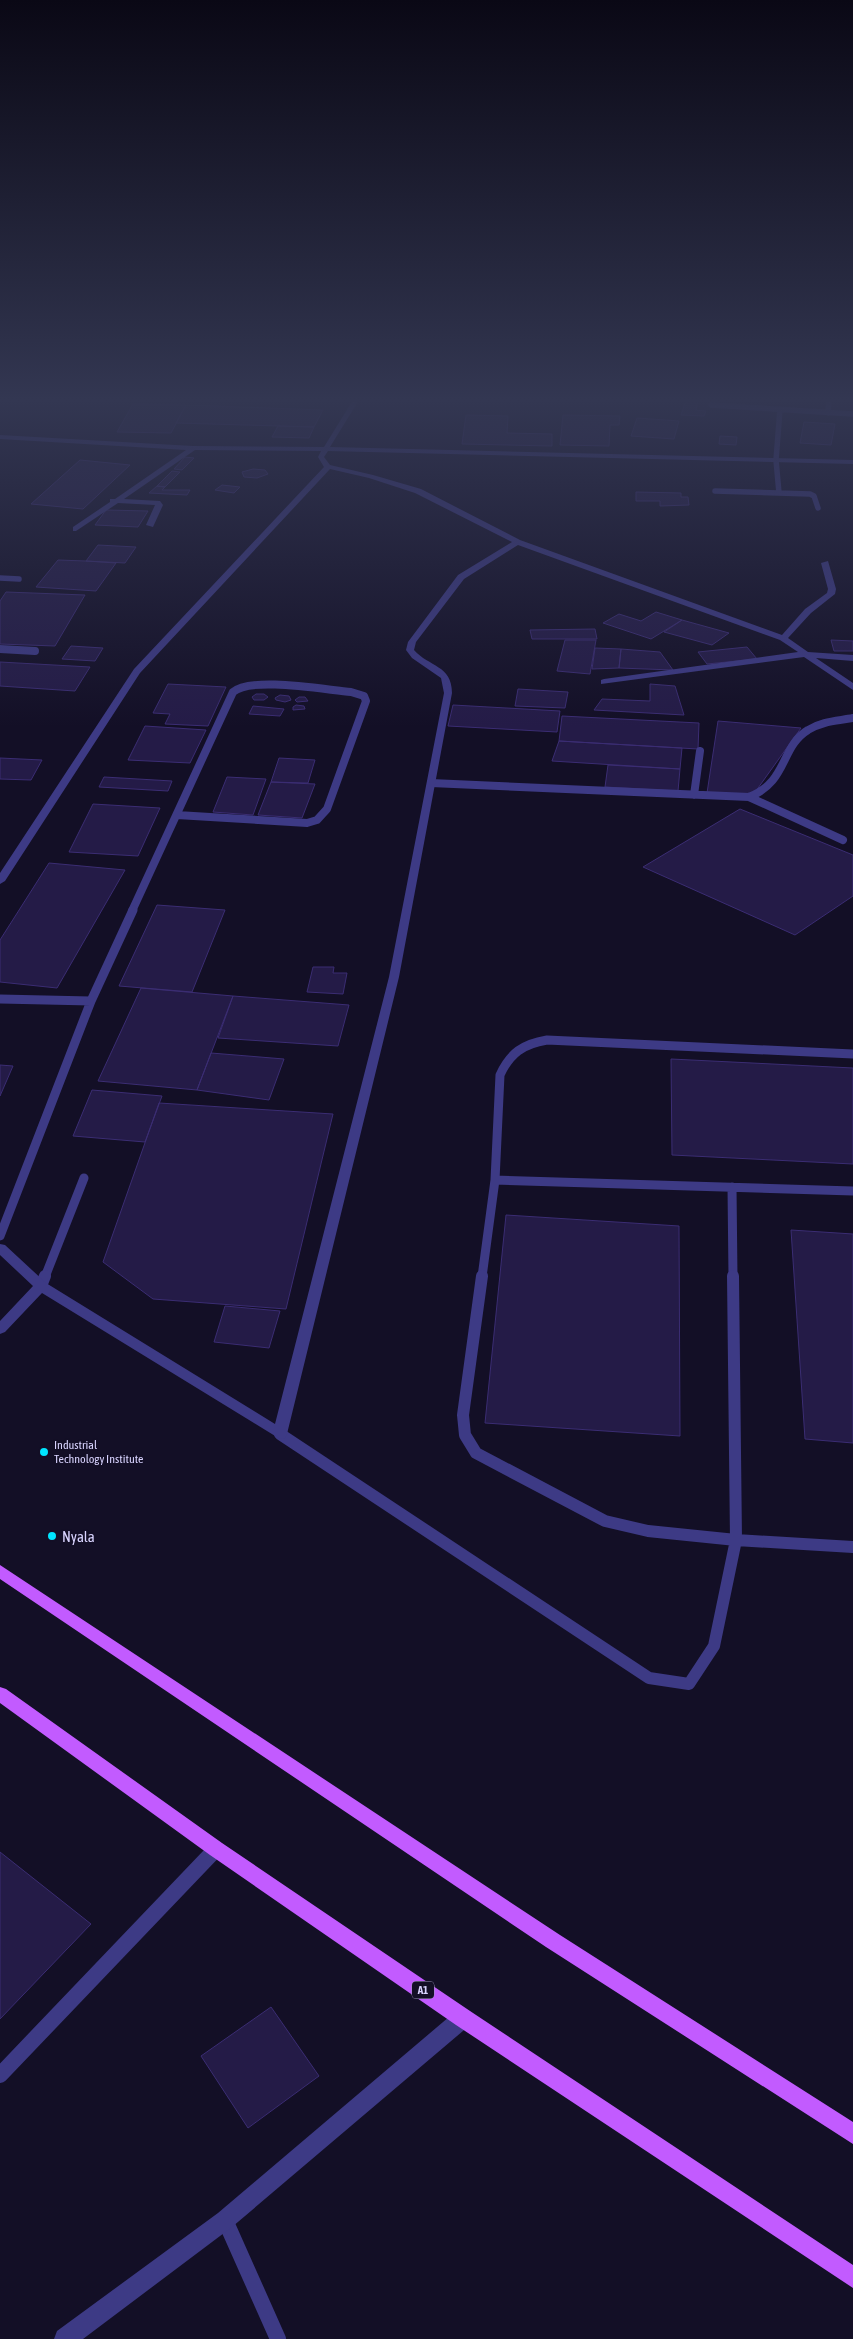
<svg xmlns="http://www.w3.org/2000/svg" width="853" height="2339" font-family="'Asap Condensed',sans-serif">
<rect width="100%" height="100%" fill="#130f26"/>
<path fill="#241b47" stroke="#3b2d73" d="M686,400h12l-2,10 10,1 -2,5 -23,-1z
M133,404l53,1 -15,28 -54,-1z
M186,405l137,5 -9,17 -138,-4z
M466,415l42,1 -1,17 45,1v12l-90,-2z
M563,415l57,1 -1,9h-9l-1,21 -49,-1z
M637,418l42,3 -5,18 -43,-3z
M804,422l31,2 -4,21 -31,-2z
M278,426l36,1 -5,11 -37,-1z
M720,436l17,1 -1,8 -17,-1z
M185,457l9,1 -12,12 -8,-1z
M80,460l50,5 -47,44 -52,-5z
M253,469l12,1 3,4 -11,4 -13,-1 -2,-5z
M172,471l8,1 -15,15 -8,-1z
M222,485l18,2 -6,6 -19,-3z
M157,486l8,1 -3,3h28l-3,5 -38,-2z
M636,492l45,1v4h7l1,8 -29,1v-5h-24z
M106,510l42,1 -10,16 -43,-2z
M98,545l38,2 -11,16 -39,-2z
M58,560l28,1 30,2 -20,28 -60,-4z
M6,592l79,3 -30,51 -55,-2v-43z
M656,612l26,8 -31,19 -48,-16 16,-9 22,7z
M682,620l47,13 -17,12 -48,-13z
M595,629l2,10h-65l-2,-9z
M565,640h31l-6,34 -33,-3z
M831,640l22,1v10h-19z
M71,646l32,2 -8,13 -33,-2z
M747,647l10,12 -50,5 -9,-12z
M595,648l26,1 -2,19 -27,1z
M621,649l39,3 13,18 -54,-2z
M0,662l90,5 -15,24 -75,-5z
M168,684l58,3 -18,39 -43,-2 5,-10 -17,-1z
M650,684l25,2 9,29 -90,-5 8,-11 48,2z
M518,689l50,3 -3,16 -50,-2z
M256,694h8l4,3 -4,3h-10l-2,-3z
M280,695l9,1 2,4 -6,2 -9,-2 -1,-2z
M299,697h6l3,4 -11,1 -2,-2z
M296,705l8,1 1,3 -12,1v-3z
M453,705l107,6 -3,21 -109,-6z
M253,706l31,3 -4,7 -31,-2z
M562,716l137,7 -1,26 -139,-8z
M718,721l83,7 -48,67 -46,-2z
M145,726l61,4 -16,33 -62,-3z
M559,741l123,7 -2,21 -128,-8z
M0,758l42,2 -11,20 -31,-1z
M279,758l36,2 -7,23 -37,-1z
M608,765l72,4 -2,22 -73,-4z
M104,777l68,4 -4,10 -69,-4z
M227,777l39,2 -13,36 -40,-3z
M271,782l44,2 -13,34 -44,-3z
M93,804l67,4 -22,48 -69,-4z
M740,809l113,46v41l-58,39 -152,-68z
M49,863l76,7 -68,118 -57,-6v-42z
M157,905l68,5 -33,82 -73,-6z
M313,967h21l-1,6h14l-4,21 -36,-2z
M141,988l92,8 -36,94 -99,-9z
M233,996l116,9 -11,41 -120,-8z
M211,1053l73,6 -15,41 -72,-10z
M671,1059l182,9v96l-181,-9z
M0,1065l13,1 -13,30z
M92,1090l70,6 -17,46 -72,-6z
M159,1103l174,11 -47,195 -133,-10 -50,-37z
M506,1215l173,11 1,210 -195,-13z
M791,1230l62,4v209l-48,-4z
M225,1306l55,5 -11,37 -55,-6z
M0,1852l91,72 -91,95z
M271,2007l48,69 -71,52 -47,-72z"/>
<g fill="none" stroke-linecap="round" stroke-linejoin="round">
<path stroke="#3d3a85" stroke-width="5.5" d="M711,405l142,9
M828,413l1,-13
M715,491l95,3 4,2 4,12
M779,493l-3,-33 4,-51
M0,578l19,1"/>
<path stroke="#3d3a85" stroke-width="8" d="M0,649l35,2
M431,783l318,14c39,-15 31,-50 59,-67 14,-9 30,-9 45,-12
M694,795l6,-44
M749,797l94,43
M132,911l101,-219c18,-16 93,-2 118,0l13,4 2,5 -39,108 -10,11 -10,3 -130,-8"/>
<path stroke="#3d3a85" stroke-width="9" d="M0,999l91,2
M495,1180l358,11
M732,1187l1,90
M0,1236l91,-235 42,-91
M45,1277l39,-99
M482,1277l13,-97 5,-105c10,-22 23,-31 47,-35l306,14"/>
<path stroke="#3d3a85" stroke-width="12" d="M482,1276l-19,139 2,20 11,18 129,68 43,10 88,9 117,7
M41,1286l4,-10
M280,1434l369,244 40,6 25,-38 22,-106 -3,-264"/>
<path stroke="#3d3a85" stroke-width="16" d="M0,2075l216,-226
M225,2220l53,119"/>
<path fill="#3d3a85" fill-rule="evenodd" d="M353,400h6l-29,47 523,13v4l-525,-13 -4,6 6,8 43,10 48,14 99,51 262,95 23,-26 22,-16 1,-4 -7,-26 7,-2 8,28 -1,5 -24,19 -23,25 20,14 45,3v6l-37,-3 37,25v7l-49,-33 -203,27v-4l3,-1 194,-27 -18,-12 -262,-95 -54,34 -48,63 -2,8c15,17 38,15 38,43l-53,284 -112,457 -2,4 -5,1 -238,-146 -37,39 -5,2v-13l33,-35 -33,-31v-11l5,1 41,38 229,141 114,-447 55,-284 -3,-15 -29,-20 -6,-8 2,-8 50,-67 54,-33 -97,-49 -46,-15 -39,-9 -190,204 -135,208 -5,3v-11l134,-204 190,-202 -6,-10 3,-6 -126,-1 -71,49 36,2 3,4 -10,22 -7,-2 9,-20 -37,-2 -42,28h-3v-4l37,-25v-3h5l71,-49 -186,-11v-4l193,11 131,1z
M463,2009l7,2 3,7 -3,7 -238,202 -149,112h-29l3,-8 161,-118 238,-202z"/>
<path fill="#c25bff" fill-rule="evenodd" d="M0,1565l560,370 293,187v22l-307,-197 -546,-368z
M0,1687l6,2 216,154 248,168 383,254v23l-397,-263 -246,-170 -210,-152z"/>
</g>
<linearGradient id="sky" x2="0" y2="1"><stop stop-color="#0a0815"/><stop offset="0.55" stop-color="#333752"/><stop offset="1" stop-color="#333752" stop-opacity="0"/></linearGradient>
<rect width="853" height="727" fill="url(#sky)"/>
<g fill="#00e5ff" stroke="#130f26" stroke-width="2">
<circle cx="44" cy="1452" r="5"/>
<circle cx="52" cy="1536" r="5"/>
</g>
<g text-anchor="middle" dominant-baseline="central" stroke-width="4" stroke-linejoin="round" paint-order="stroke">
<rect fill="#130f26" stroke="#9e99be" stroke-width="1" x="412" y="1981.5" width="22" height="17" rx="4"/>
<g font-size="11" font-weight="bold" fill="#d9d4ff">
<text x="423" y="1990">A1</text>
</g>
<g font-size="12" fill="#d9d4ff" stroke="#130f26" text-anchor="start">
<text x="54" y="1445">Industrial<tspan x="54" dy="14">Technology Institute</tspan></text>
</g>
<g font-size="15" fill="#d9d4ff" stroke="#130f26" text-anchor="start">
<text x="62" y="1536">Nyala</text>
</g>
</g>
</svg>
